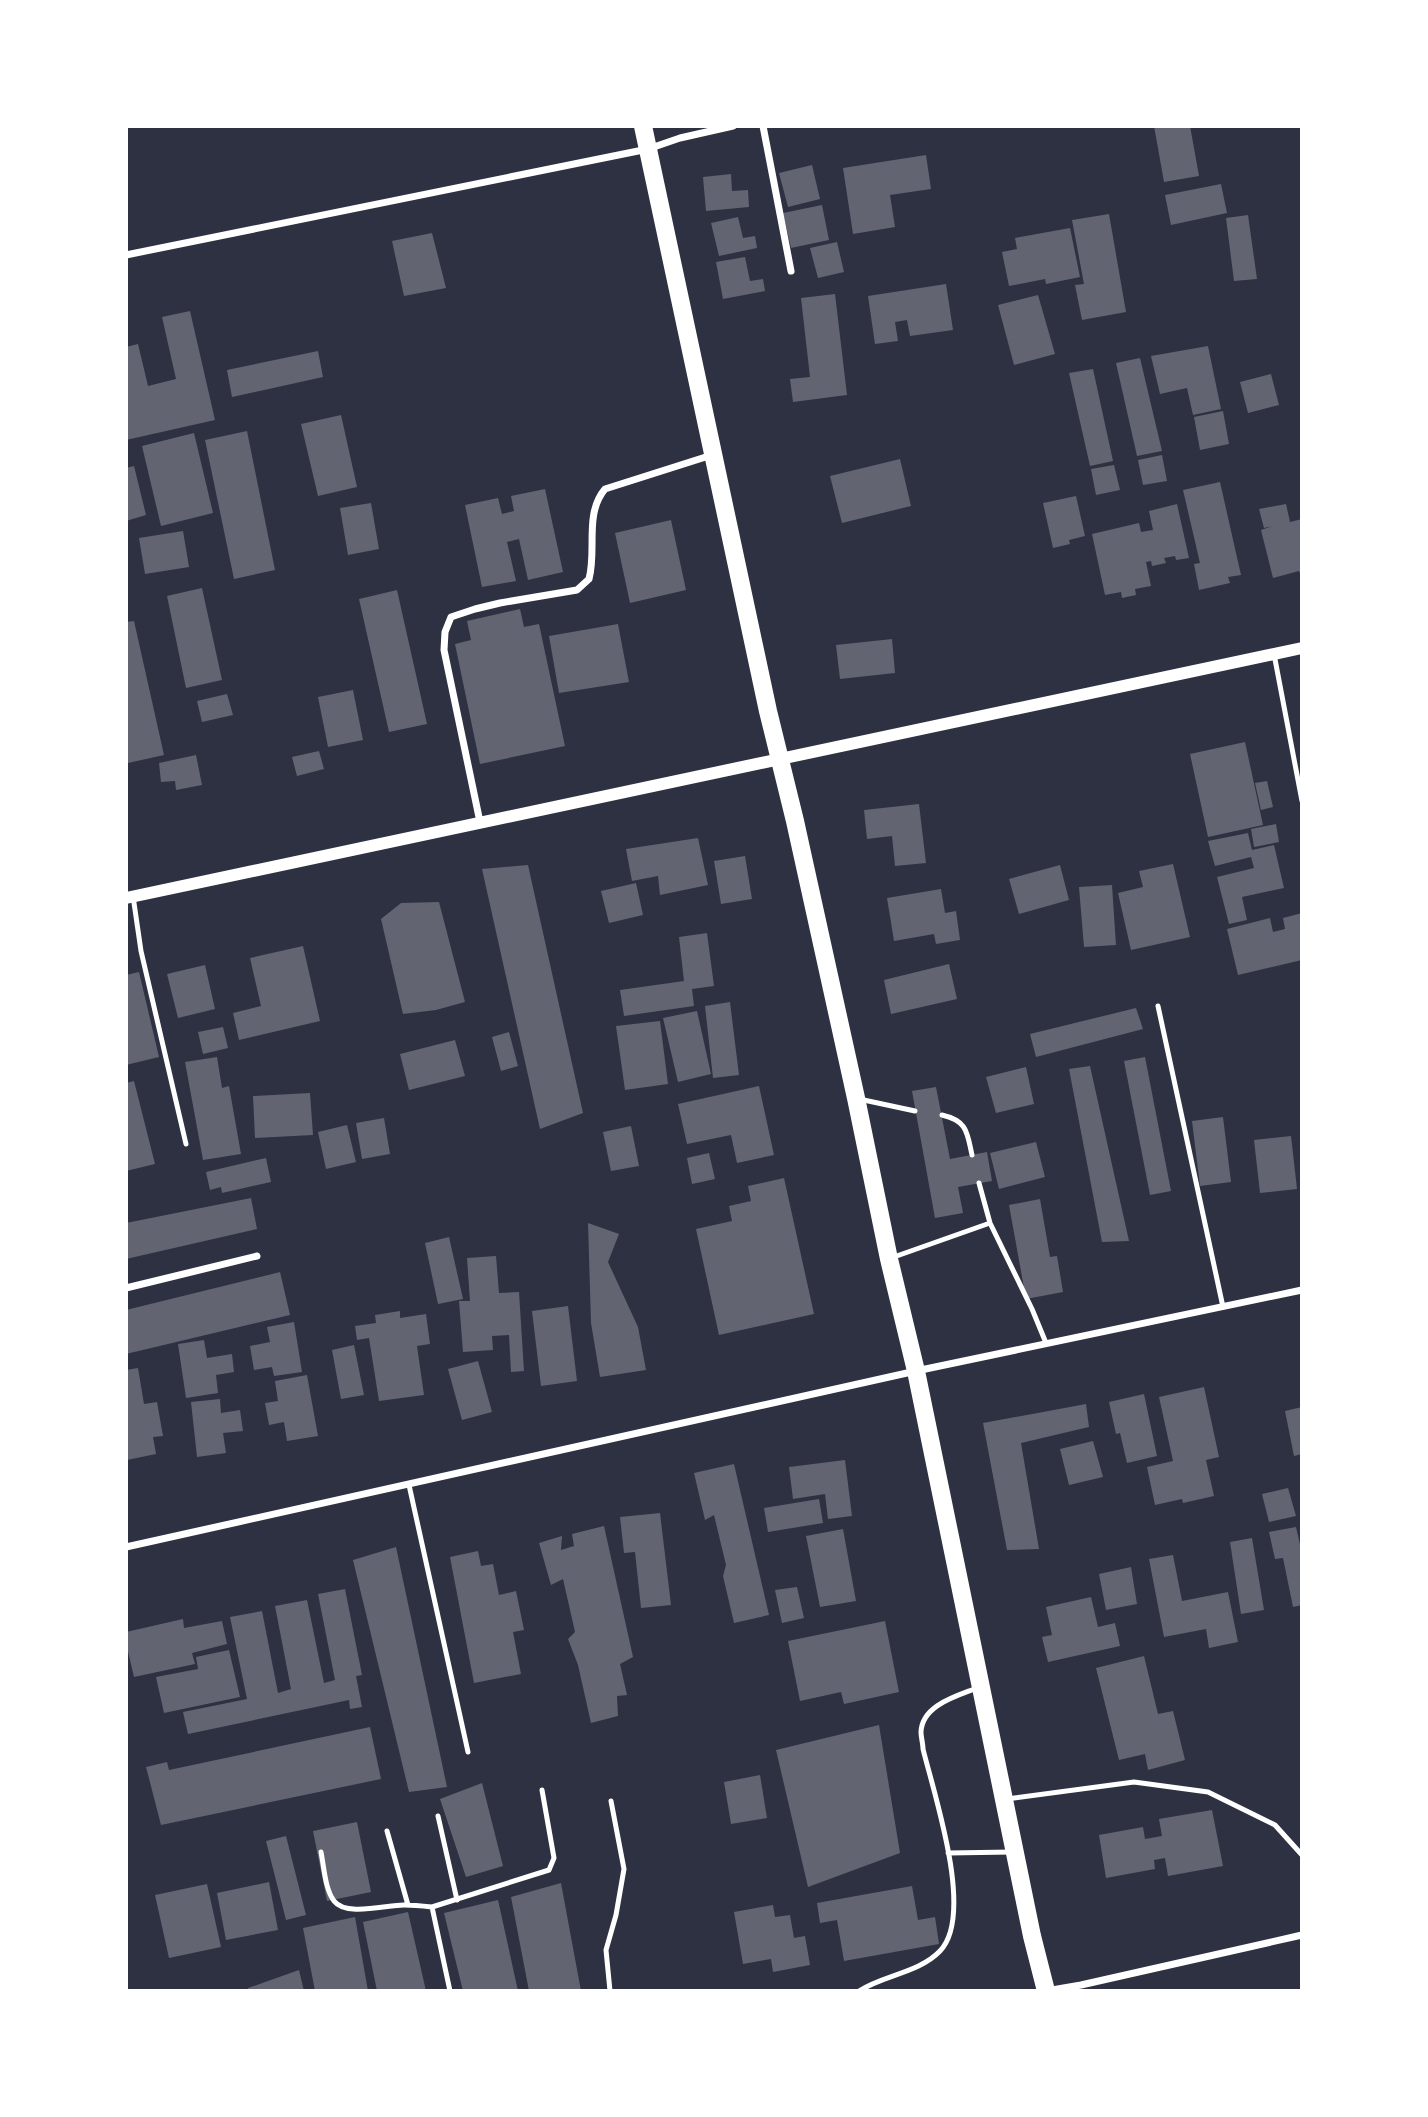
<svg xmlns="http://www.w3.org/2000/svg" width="1428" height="2117" font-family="'Noto Serif',serif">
<rect width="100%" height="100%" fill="#2d3142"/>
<path fill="#626471" d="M1154,126h36l9,50 -35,6z
M926,155l5,34 -41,6 5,32 -42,7 -10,-66z
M812,165l8,34 -32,8 -9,-34z
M731,174l1,17 16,-1 1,17 -43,4 -3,-34z
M1221,184l6,29 -56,12 -6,-30z
M822,205l7,35 -38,8 -8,-35z
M1109,214l17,98 -44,8 -7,-35 9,-1 -12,-64z
M1248,215l9,64 -23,2 -8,-63z
M738,217l5,21 12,-2 2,12 -38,8 -8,-33z
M1070,228l10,49 -34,7 -1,-5 -36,7 -7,-34 15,-3 -2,-11z
M432,233l14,55 -42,8 -12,-55z
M837,242l7,30 -26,6 -8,-30z
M745,257l5,24 13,-2 2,12 -42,8 -7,-37z
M946,284l7,46 -43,6 -3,-16 -12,2 3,19 -23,3 -7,-48z
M835,294l12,101 -54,7 -3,-23 20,-2 -9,-79z
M1038,295l17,59 -41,11 -16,-60z
M190,311l25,109 -89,20v-93l12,-3 10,42 28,-7 -14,-62z
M1208,346l13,63 -28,6 -6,-27 -27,6 -9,-38z
M318,351l5,26 -91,20 -5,-27z
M1140,358l22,93 -25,5 -21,-93z
M1093,369l20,92 -23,5 -21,-93z
M1271,374l8,31 -31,8 -8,-31z
M1223,411l6,33 -29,6 -6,-33z
M341,415l16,72 -39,9 -17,-72z
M247,431l28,139 -41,9 -29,-139z
M194,433l19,80 -52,13 -19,-80z
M1162,455l5,26 -24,4 -5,-25z
M900,459l11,47 -69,17 -12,-47z
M1114,465l6,25 -24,5 -5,-26z
M134,466l12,49 -20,6v-53z
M1220,482l21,93 -13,2 2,6 -31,7 -5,-26 6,-1 -17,-73z
M545,489l18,83 -35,8 -9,-41 -12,3 9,39 -34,6 -17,-82 33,-7 4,16 12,-3 -3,-15z
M1076,496l9,40 -16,4 1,4 -17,4 -10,-45z
M371,503l8,46 -31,6 -8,-47z
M1177,504l12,54 -13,2 -1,-4 -11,2 2,5 -14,3 -1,-5 -5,1 5,24 -16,3 1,6 -14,3 -1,-6 -16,3 -13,-61 47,-11 2,9 12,-2 -4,-19z
M1286,504l4,18 12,-3v60l-3,-8 -26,7 -12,-48 12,-4 -9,2 -5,-19z
M671,520l15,70 -56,13 -15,-70z
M183,531l6,36 -44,7 -6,-36z
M202,588l20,92 -36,8 -19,-92z
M397,590l30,134 -38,8 -30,-133z
M520,609l4,18 15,-3 26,122 -85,18 -25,-120 16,-4 -4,-19z
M134,621l30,134 -36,8 -2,-9v-132z
M618,624l11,58 -70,11 -10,-57z
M892,639l3,34 -55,6 -4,-34z
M353,690l10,50 -35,7 -10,-50z
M227,694l6,21 -31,7 -5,-21z
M1245,742l18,83 -55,12 -18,-83z
M319,751l5,18 -27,7 -5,-19z
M196,755l6,30 -26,5 -1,-9 -14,1 -2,-19z
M1267,781l6,26 -12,3 -6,-27z
M919,804l7,59 -31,3 -3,-30 -25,3 -3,-29z
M1276,824l3,18 -25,5 -3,-18z
M1248,833l4,17 22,-5 10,43 -42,9 5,23 -18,4 -12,-47 37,-9 -3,-11 -36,9 -7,-25z
M698,838l10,47 -48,10 -2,-19 -26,5 -6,-32z
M745,856l7,43 -31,5 -7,-43z
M1173,864l17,73 -59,13 -13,-57 25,-6 -4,-16z
M528,865l55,248 -43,16 -58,-260z
M1060,865l9,35 -50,14 -10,-35z
M636,883l7,32 -34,8 -8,-32z
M1112,885l4,60 -32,2 -5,-60z
M941,889l4,24 11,-2 4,29 -24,4 -2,-10 -40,7 -7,-43z
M439,902l26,100 -29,8 -33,4 -22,-95 20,-16z
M1302,913v47l-64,15 -11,-46 43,-11 3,14 12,-3 -2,-11z
M707,933l7,53 -22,3 2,17 -70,10 -4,-26 64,-9 -5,-44z
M303,946l17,75 -81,19 -6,-27 28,-7 -11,-48z
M949,964l8,35 -66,15 -7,-34z
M205,965l10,44 -37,9 -11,-44z
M139,972l20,85 -33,8v-90z
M730,1002l9,73 -26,3 -8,-72z
M1136,1008l7,21 -107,28 -6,-23z
M697,1011l14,63 -33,8 -15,-64z
M660,1021l8,63 -43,6 -9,-64z
M223,1027l5,21 -25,6 -5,-22z
M509,1032l9,34 -17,5 -9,-34z
M455,1040l10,36 -56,14 -9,-36z
M217,1057l5,31 7,-2 12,68 -38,6 -18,-98z
M1145,1057l26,134 -21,4 -26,-134z
M1090,1066l39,175 -27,1 -33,-173z
M1026,1067l8,37 -38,9 -10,-36z
M134,1081l21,83 -29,7v-88z
M759,1086l15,69 -37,8 -6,-28 -44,9 -9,-40z
M936,1087l14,72 37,-7 5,29 -34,6 5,26 -28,5 -23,-127z
M310,1093l3,42 -58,3 -2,-42z
M1223,1117l8,65 -31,4 -8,-65z
M384,1118l6,36 -28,5 -6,-36z
M347,1125l9,37 -30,7 -8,-37z
M631,1126l8,40 -28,5 -8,-39z
M1291,1136l6,53 -37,4 -6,-53z
M1036,1142l9,35 -46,12 -9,-36z
M709,1153l6,26 -23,5 -5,-26z
M266,1158l5,24 -49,11 -1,-6 -11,3 -4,-18z
M784,1178l30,136 -95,21 -23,-106 36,-8 -3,-15 22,-5 -3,-15z
M251,1198l6,31 -131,30v-36z
M1040,1199l10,58 7,-1 6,36 -37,7 -17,-94z
M588,1223l31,11 -11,28 30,65 8,43 -46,7 -9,-54z
M449,1237l14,62 -25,5 -13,-61z
M496,1256l3,37 20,-1 5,79 -13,1 -2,-37 -17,1 1,14 -30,2 -4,-51h11l-3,-43z
M280,1272l10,43 -164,39v-44z
M568,1306l9,75 -36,5 -9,-75z
M400,1311v7l26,-4 4,30 -13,2 7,49 -45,6 -10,-63 -12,2 -2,-14 21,-3 -1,-8z
M294,1322l8,50 -28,4 -2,-9 -18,3 -4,-24 20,-4 -3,-15z
M204,1340l3,18 25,-4 2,18 -18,3 2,18 -32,5 -8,-54z
M354,1345l10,50 -23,4 -9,-49z
M478,1361l14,51 -30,8 -14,-51z
M138,1368l6,36 13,-2 6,34 -10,1 3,17 -29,6 -1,-90z
M307,1375l11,61 -31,5 -3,-19 -15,3 -4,-22 13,-2 -3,-20z
M1204,1387l15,70 -13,3 8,36 -31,7 -1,-4 -27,6 -8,-38 26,-6 -14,-64z
M1144,1394l13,62 -30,7 -7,-30 -4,1 -7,-32z
M220,1399l1,14 19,-3 3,21 -20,2 3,20 -29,4 -6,-55z
M1086,1404l3,23 -68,16 18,106 -32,1 -24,-127z
M1302,1407v47l-8,2 -9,-45z
M1093,1441l10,36 -34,8 -9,-36z
M845,1460l7,56 -24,3 -3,-25 -32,5 -4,-32z
M734,1464l35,151 -35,8 -11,-47 3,-11 -12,-50 -9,5 -11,-47z
M1288,1488l8,28 -27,6 -7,-28z
M819,1499l4,24 -55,9 -4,-24z
M660,1513l11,92 -30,3 -6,-56 -11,1 -4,-36z
M604,1526l29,131 -13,7 7,31 -10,1 1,20 -27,7 -13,-58 -10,-26 7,-7 -12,-53 -12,6 -12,-42 23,-7 -1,14 13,-4 -2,-12z
M1296,1527l6,26v52l-9,2 -10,-49 -8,1 -6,-27z
M843,1529l13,72 -36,6 -14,-71z
M1252,1538l12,72 -23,4 -11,-72z
M396,1547l51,240 -38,5 -56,-232z
M478,1551l3,15 12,-2 6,31 17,-4 8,39 -11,2 8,42 -47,9 -24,-126z
M1173,1555l9,46 46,-9 10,50 -29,6 -3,-19 -42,8 -15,-78z
M1131,1567l6,37 -31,6 -7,-36z
M797,1587l7,31 -22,5 -7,-33z
M345,1589l17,86 -6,1 6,31 -12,2 -1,-9 -161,34 -5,-22 64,-13 -17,-82 32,-6 16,82 13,-4 -16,-83 32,-6 17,83 11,-3 -17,-86z
M1091,1597l7,30 17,-4 5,23 -72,16 -6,-25 10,-2 -6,-28z
M183,1619l1,9 38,-7 5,23 -35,9 3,11 -61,13 -8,-34v-11z
M885,1621l14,71 -55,12 -3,-12 -41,9 -12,-60z
M229,1650l11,47 -76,16 -8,-36 42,-8 -2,-12z
M1144,1656l14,58 15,-3 12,49 -37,10 -3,-16 -26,6 -23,-92z
M879,1725l21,128 -92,34 -32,-137z
M370,1727l11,52 -220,46 -15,-58 21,-5 2,8z
M760,1775l7,43 -36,6 -7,-42z
M482,1783l21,83 -37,11 -26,-78z
M1212,1810l11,56 -55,10 -3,-18 -11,2 1,9 -49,9 -7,-43 44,-8 2,12 17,-3 -3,-17z
M357,1822l14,70 -44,9 -14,-70z
M286,1836l20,79 -20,5 -20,-79z
M269,1882l9,48 -52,10 -9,-47z
M561,1883l20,108h-52l-18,-94z
M207,1884l14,63 -52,11 -14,-63z
M912,1886l6,34 17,-3 4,27 -95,17 -7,-41 -17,3 -3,-20z
M498,1900l20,91h-55l-19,-78z
M773,1905l2,12 15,-2 4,23 11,-2 5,29 -37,7 -2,-13 -28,5 -9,-52z
M408,1912l18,79h-49l-14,-69z
M355,1917l13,74h-53l-12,-63z
M299,1970l5,21h-55l-1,-3z"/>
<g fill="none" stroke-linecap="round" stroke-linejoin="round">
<path stroke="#fff" stroke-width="5" d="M1274,654l28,147
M133,896l8,55 45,193
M1158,1006l65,301
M859,1099l56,12
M942,1115c26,6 25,18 30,40
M979,1183l11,40 42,86 14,34
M891,1258l99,-35
M409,1485l59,267
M1007,1799l127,-17 74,10 67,33 27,30
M438,1816l19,84
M387,1831l21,74
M321,1852c3,15 4,37 13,49 12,16 52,4 70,4 9,0 19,1 28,2
M948,1853l64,-1
M450,1991l-18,-84 117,-37 5,-12 -12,-68
M610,1991l-4,-41 10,-35 8,-46 -13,-68
M859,1991c24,-16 60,-18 81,-40 35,-36 -6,-157 -17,-202 0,-5 -2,-12 -2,-17 1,-27 36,-36 56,-44"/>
<path stroke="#fff" stroke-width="7" d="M763,126l28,145
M126,255l522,-106 32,-11 53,-12
M480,822l-36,-172 1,-18 6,-15 24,-8 25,-6 77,-13 12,-11c8,-29 -5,-65 16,-90l107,-34
M126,1288l131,-32
M126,1547l790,-176 386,-81
M1046,1991l35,-6 221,-50"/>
<path stroke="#fff" stroke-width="12" d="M126,898l1176,-250"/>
<path stroke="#fff" stroke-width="18" d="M643,126l125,585 27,110 61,277 33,161 27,112 116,565 14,55"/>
</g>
<rect width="1428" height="2117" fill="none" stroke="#ffffff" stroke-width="256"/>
</svg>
